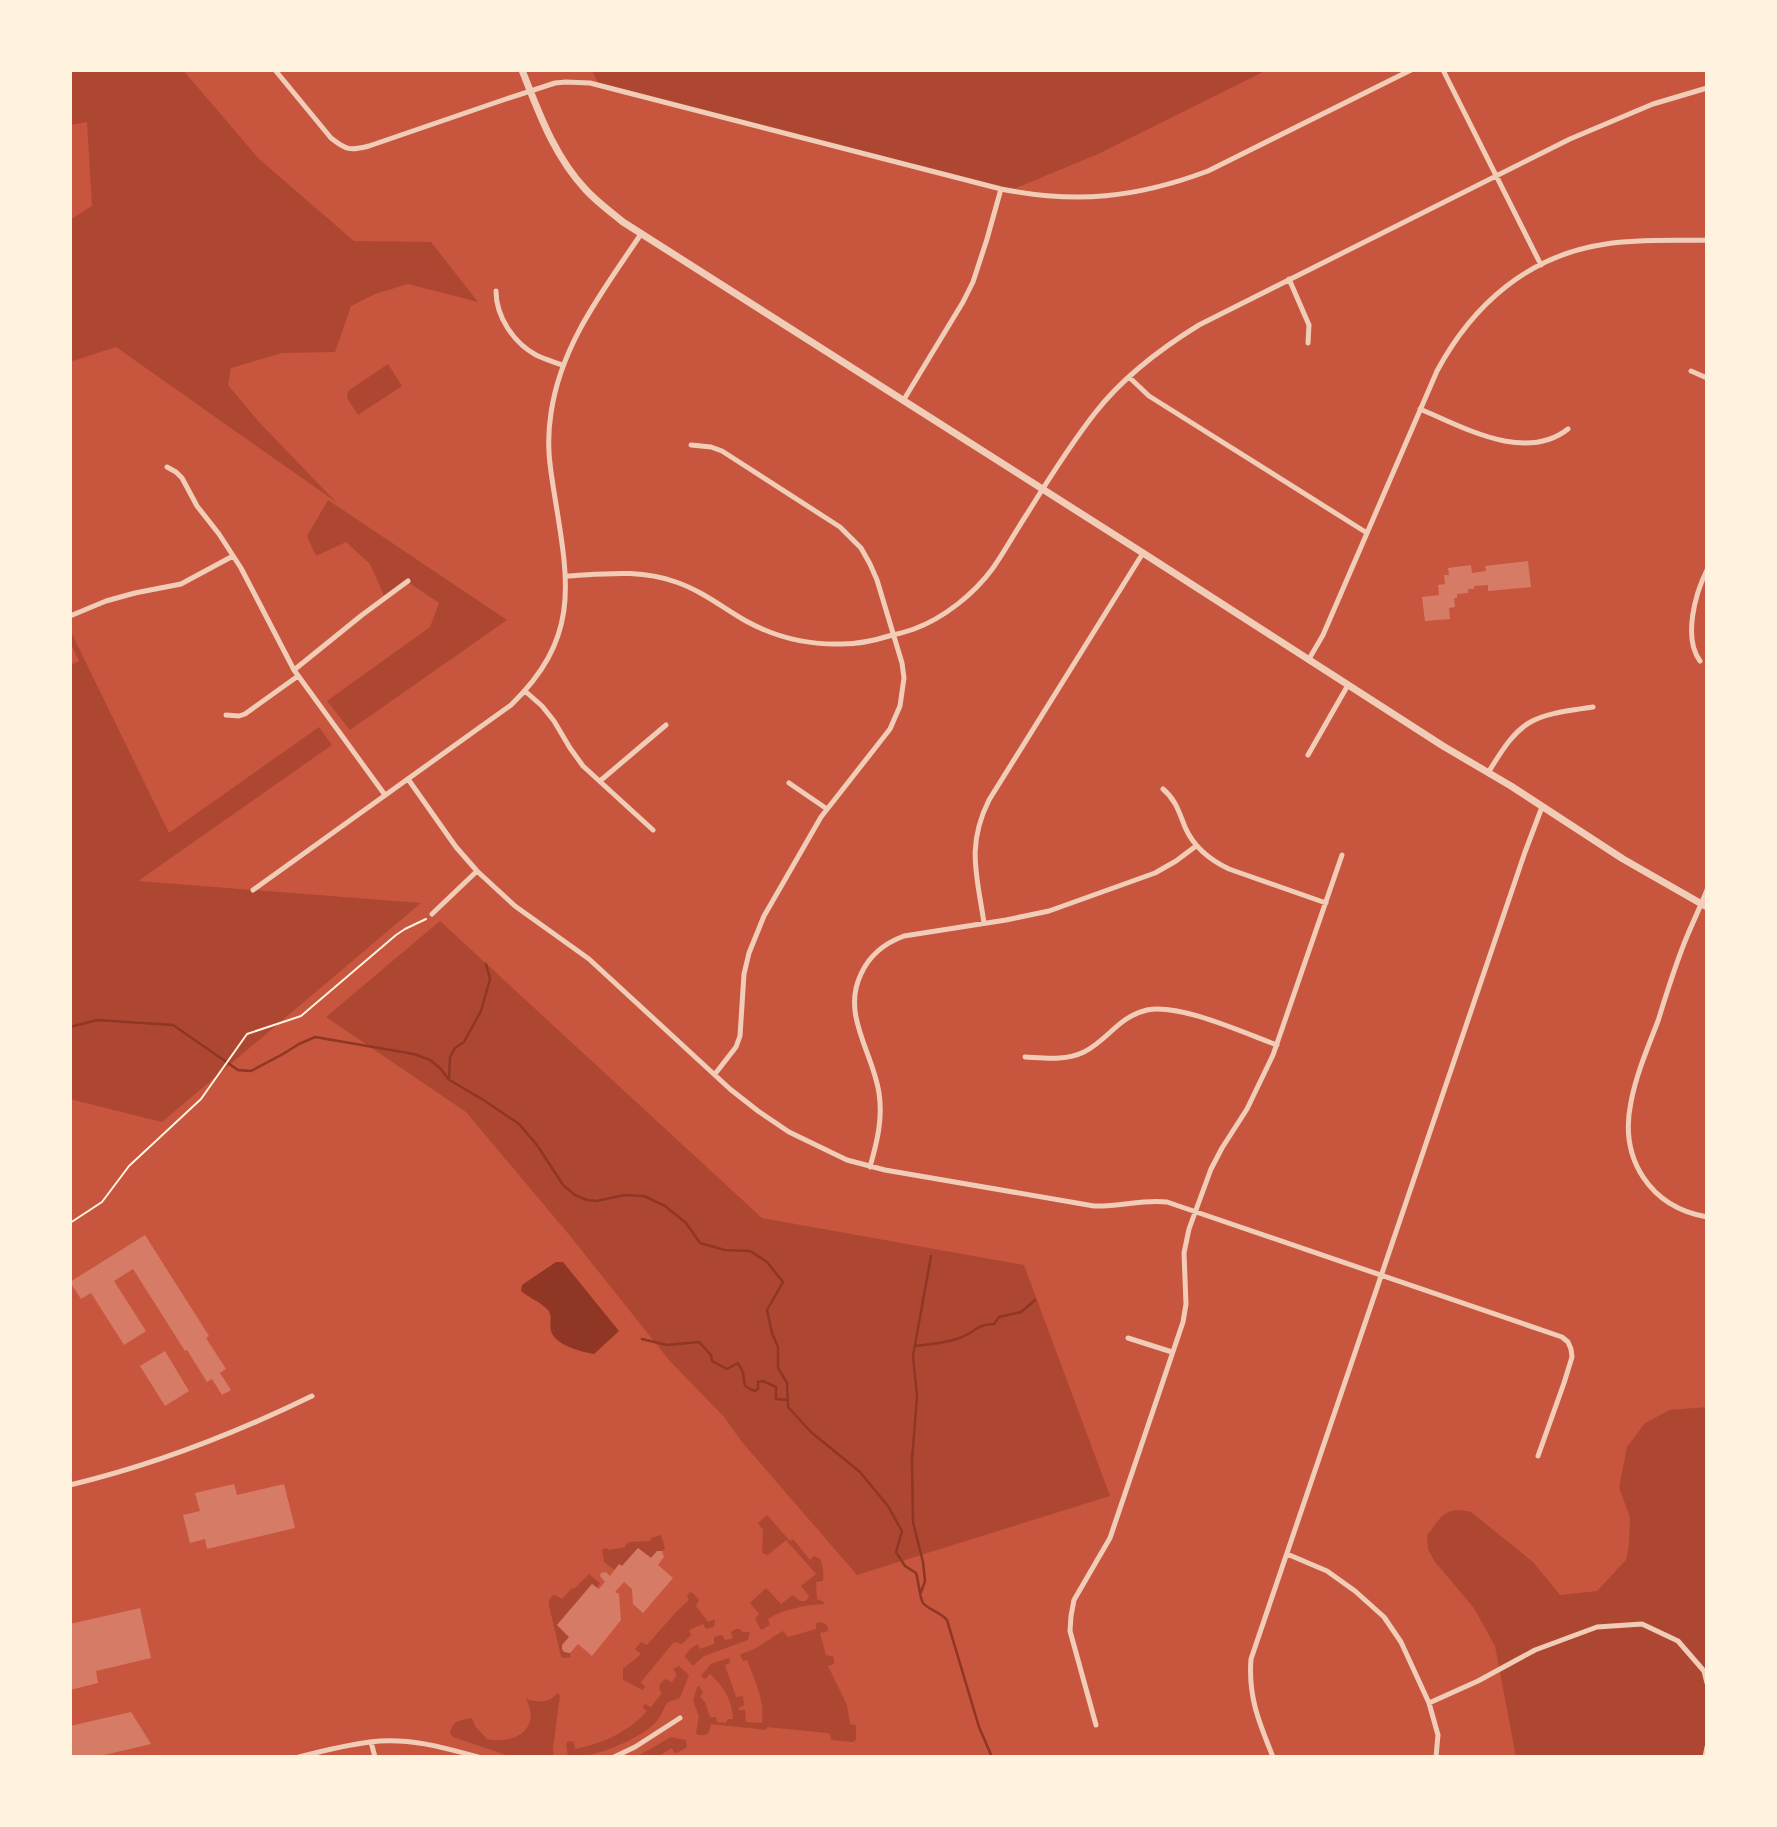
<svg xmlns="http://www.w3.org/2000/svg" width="1777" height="1827" font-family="Montserrat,sans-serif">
<rect width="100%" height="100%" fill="#c8553d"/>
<path fill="#ae4732" d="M70,70h113l76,89 95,82 77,1 47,60 -70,-18 -33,10 -24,12 -16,46 -53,1 -51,15 -3,17 31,37 77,80 -220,-155 -46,15v-142l22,-14 -5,-84 -17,3z
M592,70h675l-169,84 -89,37 -410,-106z
M388,364l14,22 -44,29 -11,-17 1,-7z
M328,500l179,120 -157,110 -23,-29 103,-74 9,-24 -31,-21 -23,16 -15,-34 -24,-22 -30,14 -9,-20z
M70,630l99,203 150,-106 13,18 -194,136 283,22 -259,219 -92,-23v-434l9,-4 -9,-19z
M440,921l322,297 262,47 86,231 -253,79 -115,-133 -18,-25 -55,-57 -98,-123 -105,-125 -140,-95z
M1707,1407v350h-191l-21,-111 -21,-38 -39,-46 -7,-13 -1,-14c15,-18 17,-29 44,-23l62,50 27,33 37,-4 29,-31 3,-15 1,-28 -11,-29 8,-41 18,-24 25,-13z
M767,1515l23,26 3,-2 17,21 4,-4 6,3c3,7 4,14 3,22l-7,1 1,17 7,3v2c-19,1 -40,5 -56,15l2,6 -9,5 -6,-12 4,-4 -9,-11 16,-15 15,16 12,-9 7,6h6l3,-5 -8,-10 15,-12 -30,-34 -18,15 -6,-2 1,-23 -5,-7z
M661,1535l4,13 -3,3 -5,1 -6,6 -13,-10 -16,18 -7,4 -11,-8 -2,-13 5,-1 2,2 16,-3 1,-3 3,-2 21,-1 1,-3z
M589,1574l11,9 -3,5 -5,-4 -35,41 12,12 -6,8 -1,4 5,4h3l1,4 -8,1 -2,-2 -12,-50v-6l3,-4 3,-1 7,4 10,-11 2,1z
M690,1592l3,1 6,7 -3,6 12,16 7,-3 -1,8 -8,2 -3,-5 -14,6 2,5 -9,9 -8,-2 -33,40 4,5 -2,3 -20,-10v-11l18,-15 -6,-5 6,-7 6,3 29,-33 13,-12 -2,-4z
M820,1622l6,2 3,7 -9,2 6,22 8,2v7l-6,2 19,39 3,19 6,1v15l-3,2 -22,-2 -1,-6 -3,-1 -60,-6 -1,3 -55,-6 -2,8 -3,3h-8l-2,-2 3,-17 -6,-15 4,-14 2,-1 4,6 -3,5 5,5 5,15h6l1,5 9,1 2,-4h5c-1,-19 -9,-32 -23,-45l-5,5 -4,-3 10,-12 18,-6 1,5 -5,2 11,32 7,-1 1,9 -6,3 1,2h6l1,12 16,1c3,-23 -7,-42 -15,-63l-4,1 -3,-6c5,-3 10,-4 16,-7 9,-5 18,-12 27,-17l5,6 28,-8v-6z
M736,1629h4l3,3h7l-2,8 -44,16 -10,9h-2l-7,-8c2,-6 7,-10 13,-13l2,5 14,-5v-7l8,-2 3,5 8,-2 -2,-6z
M679,1666l10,9 -9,23 -12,4c-5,6 -6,13 -11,19 -14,17 -68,40 -89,35l-2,-12 2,-3 6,1 1,7c28,-6 52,-16 72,-38l-4,-3 1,-4 7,3 11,-14 -3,-4 1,-5 5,-5 7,3 5,-7 -4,-6z
M558,1693l2,2 -7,54 1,8 -45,-1 -56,-19 -3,-3c3,-15 9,-13 22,-16l3,8 12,13c27,6 55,-10 39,-40 13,4 22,4 32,-6z
M671,1737l15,3 1,7 -10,6 -3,-1 -2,-4 -15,9h-21z"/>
<path fill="#8f3625" d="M556,1262h7l56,69 -25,23c-13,-2 -39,-9 -43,-23 -2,-8 2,-14 -3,-21 -7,-8 -19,-12 -27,-19l1,-6z"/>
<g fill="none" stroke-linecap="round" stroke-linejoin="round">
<path stroke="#8f3625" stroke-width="2.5" d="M70,1027l27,-7 76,5 65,45 13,1 32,-17 16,-10 16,-7 99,17 16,6 11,9 7,10 37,22 34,23 18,21 26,40 12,10 12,5 9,1 29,-6 19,1 21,10 21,17 14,20 25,7 25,1 17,11 16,20 -16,28 5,23 6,14v21l9,15 1,24 23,25 49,40 28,34 14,25 -6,21 9,14 11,7c3,9 3,23 7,30 6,7 17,9 24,17l32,107 13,30
M449,1078l1,-21 5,-9 9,-6 17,-31 9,-32 -4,-15
M642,1339l25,6 32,-3 12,13 1,6 15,8 11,-6c1,3 4,6 5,10 3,12 -3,12 12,18l3,-2v-7l5,-1 13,6v12l12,1
M915,1346c16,-2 33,-3 47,-9 15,-6 13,-12 32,-13l5,-7 22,-5 14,-12
M921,1592l4,-11 -2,-19 -10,-40 -1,-62 5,-64 -4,-40 18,-100"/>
</g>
<path fill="#d67c66" d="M1528,561l3,26 -43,4v-6l-14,1v3h-6v4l-11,1v4h-3l1,9 -6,1 1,11 -25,2 -3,-24 17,-2 -1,-10 7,-1 -1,-9h5l-1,-7 23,-3 1,8 14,-2 -1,-5z
M145,1235l64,101 -3,2 20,31 -6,4 11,17 -9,5 -10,-16 -5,3 -20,-32 -2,1 -52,-82 -19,12 32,50 -22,14 -33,-52 -10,6 -11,-17z
M165,1351l24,40 -24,15 -25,-40z
M234,1484l3,11 47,-11 11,44 -88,21 -2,-10 -15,4 -7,-28 17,-4 -5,-18z
M638,1548l13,10 6,-7h5l2,6 -6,8 15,13 -30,35 -10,-9 -1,-15 -8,-7 -9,10 4,2 2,26 -29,36 -14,-12 -8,9 -6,-1 -2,-3v-4l7,-8 -12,-12 35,-41 7,5 6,-7 -5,-6 1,-3 5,-1 4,4 9,-12 3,2z
M140,1608l11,50 -55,13 2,12 -28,7v-66z
M131,1712l20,32 -55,13h-26v-31z"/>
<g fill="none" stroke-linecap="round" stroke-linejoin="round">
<path stroke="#fff3e0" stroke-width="2" d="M70,1223l32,-21 27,-36 72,-67 46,-65 54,-18 95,-81 9,-6 21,-10"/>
<path stroke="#f1ccb7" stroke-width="5" d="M275,70l56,68c15,12 19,13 38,8l134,-46 52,-17 11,-1 24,1 411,106c75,15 135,9 207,-18l203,-101
M1443,70l98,195
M1289,279l20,46 -1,18
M496,291c0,26 18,52 40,64 8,4 18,7 26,10
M1691,371l16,7
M1129,377l20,19 218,137
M903,401l60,-99 10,-20 14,-43 14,-50
M1420,409c43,18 105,54 148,20
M691,445l20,2 11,4 118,76 21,21 9,16 7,16 25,83 2,15 -4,28 -10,23 -69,88 -57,99 -15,37 -5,21 -4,62 -4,11 -21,27
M167,467l9,5 6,6 15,28 22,28 22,34 53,102 91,125
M566,576c39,-2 73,-7 110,6 26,9 46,25 70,39 29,16 63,24 96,23 16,0 31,-3 47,-8 8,-2 17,-4 25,-7 30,-11 60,-35 79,-61 12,-17 22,-36 34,-54 21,-34 43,-69 68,-101 28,-36 65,-64 104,-88l371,-186 83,-35 54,-16
M70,616l36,-15 29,-8 46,-9 52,-28
M1309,659l14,-24 114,-264c36,-67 92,-116 169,-127 33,-5 67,-3 101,-4
M1700,661c-17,-23 -5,-67 7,-91
M294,670l68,-55 46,-34
M525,691l17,15 12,15 16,27 13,18 70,64
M226,715l13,1 6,-2 53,-38
M1308,755l40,-70
M1488,773c33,-55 42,-57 105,-66
M408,779l48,68 21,24 38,35 74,53 141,130 28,22 31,21 58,28 38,10 209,36c25,1 49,-7 73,-4l395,135 6,5 3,7 1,8 -8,26 -26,73
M600,781l66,-56
M789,783l38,26
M1163,789c13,11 16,23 22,38 9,21 25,33 44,42l97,34
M253,890l258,-185c69,-67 58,-121 44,-207 -5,-31 -9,-53 -4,-85 10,-69 52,-122 90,-179
M1707,890c-6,15 -13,30 -19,44 -12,28 -21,58 -30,87 -10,26 -22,54 -27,81 -12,57 19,105 76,115
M432,914l45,-43
M984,923c-7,-48 -18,-77 5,-123l154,-247
M1025,1057c20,1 40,4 59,-5 24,-12 34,-35 63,-42 32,-7 97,23 130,35
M870,1167c7,-25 13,-48 9,-74 -6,-41 -38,-78 -18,-119 9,-20 24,-31 43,-38l102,-16 43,-9 106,-38 21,-12 20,-15
M1128,1338l44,14
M70,1485c84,-20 164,-51 242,-89
M1287,1554l40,17 28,20 29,26 17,25 28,61 9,32 -2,22
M1429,1703l49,-22 57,-31 62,-23 45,-3 36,17 26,30 3,12
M1096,1725l-26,-94 1,-15 3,-16 36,-62 73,-216 3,-18 -2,-51 5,-24 22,-60 11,-21 25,-39 26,-54 69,-200
M371,1742l4,15
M299,1757c23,-6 47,-12 71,-15 36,-5 73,5 108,15
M614,1757l21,-10 45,-29
M1273,1757c-14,-35 -25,-60 -22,-98l274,-807 17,-45
M1705,1757l2,-10"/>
<path stroke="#f1ccb7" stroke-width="7" d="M522,70c17,43 32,86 64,120 11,12 25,22 37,32l520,331 300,193 68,40 112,73 84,48"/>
</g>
<rect width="1777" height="1827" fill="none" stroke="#fff3e0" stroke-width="144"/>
</svg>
